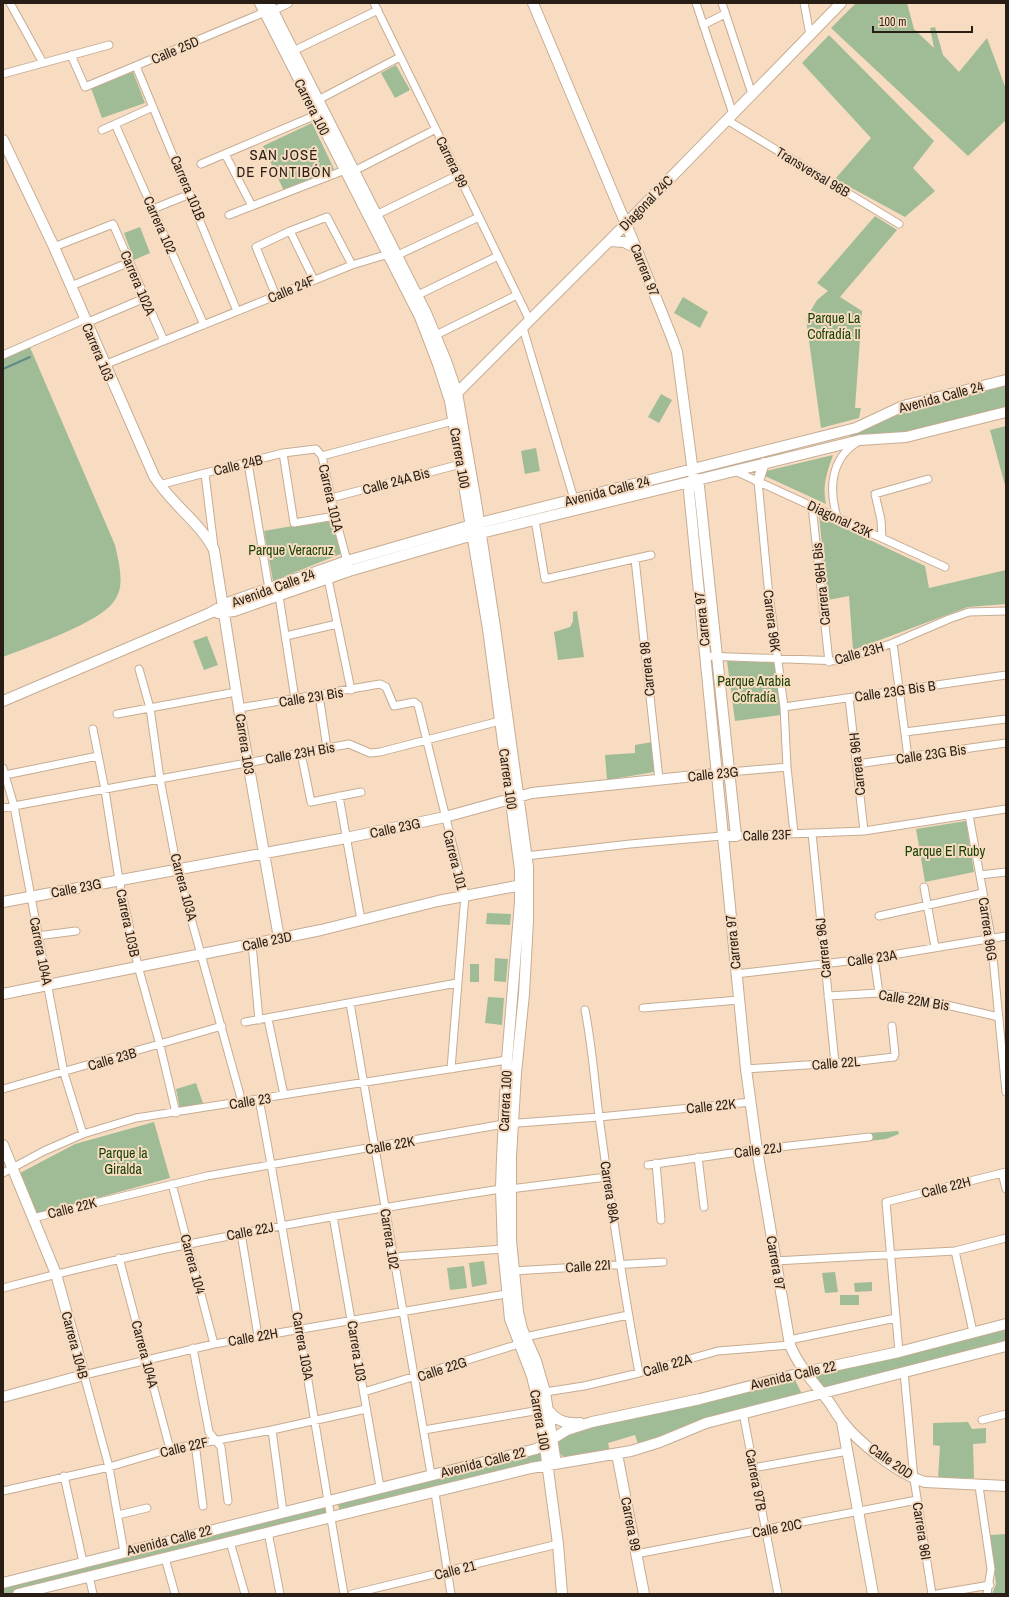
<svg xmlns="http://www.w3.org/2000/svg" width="1009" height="1597" font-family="'Archivo Narrow',sans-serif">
<rect width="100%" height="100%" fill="#f7dcc2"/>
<path fill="#9fbc96" d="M856,3h51l7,26 20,19 -4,-20 5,-1 8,28 16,17 28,-34 19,51v31l-38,36 -137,-128z
M829,35l105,106 -21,27 22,23 -30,26 -70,-38 36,-41 -69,-75z
M396,65l14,25 -15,8 -14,-25z
M133,72l12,31 -43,15 -11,-30z
M312,123l22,46 -50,22 -21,-45z
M875,216l22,14 -57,67 22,14 -7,97h6l-2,10 -38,10 -15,-109 11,-19 11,-9 -11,-8z
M140,227l10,26 -16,7 -10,-27z
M683,297l25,15 -8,16 -26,-15z
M29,345l86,200c3,14 7,28 5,42 -1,7 -5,14 -10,19 -20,20 -79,40 -107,51v-301z
M1006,383v24l-95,26 -60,5 -1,-5 52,-23z
M661,394l11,6 -13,23 -11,-6z
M1006,426v63l-16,-59z
M536,448l4,23 -15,3 -4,-23z
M833,455c-6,17 -11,31 -7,49l-61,-28 1,-5z
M819,516l106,50 4,22 77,-18v34l-38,3 -115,43 -4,-54 -21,4z
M332,519l11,34 -70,28 -9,-50z
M577,611l7,46 -26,3 -4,-28 16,-5 3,-6v-9z
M207,636l11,29 -14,5 -11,-29z
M727,661l48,1 6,53 -46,6z
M652,742l2,30 -47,8 -2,-25 30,-2v-8z
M966,821l8,51 -49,10 -9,-53z
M487,913l24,1 -1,11 -24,-1z
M495,958l13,1 -2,23 -12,-1z
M470,964h9v18h-9z
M488,997l16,1 -2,27 -17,-2z
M196,1083l8,23 -24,3 -4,-20z
M154,1122l16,56 -135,37 -17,-41 57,-30z
M898,1131l1,3 -13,5 -17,2 -1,-8z
M484,1261l3,23 -15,3 -3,-24z
M464,1266l3,22 -17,2 -3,-22z
M835,1272l3,20 -13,1 -3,-20z
M872,1282v9l-17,1 -1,-9z
M840,1295h19v10h-19z
M1006,1327v15l-181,46 -11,-14z
M795,1380l7,14 -164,50 -3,-9 -27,8 2,9 -45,6 -6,-5 -1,-6 2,-8 11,-7z
M968,1422l4,7 14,-1v15l-13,1 1,34 -36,1 2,-33 -7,-1v-22z
M540,1451l3,10 -203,51 -3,-11z
M325,1504l3,11 -319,79h-6v-8z
M1006,1534v60h-14l4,-10 -6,-49z"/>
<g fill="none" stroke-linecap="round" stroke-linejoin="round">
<path stroke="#5f8b89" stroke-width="2" d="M3,369l27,-12"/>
<g stroke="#c6ac93" stroke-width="9">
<path id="street" d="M10,3l33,60
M374,3l156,318
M696,3l37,111
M722,3l30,91
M804,3l6,32
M273,11l16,-8
M703,25l22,-11
M289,53l89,-43
M71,55l14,32 180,-75
M136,66l101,245
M3,74l106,-29
M318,100l82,-43
M727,120l172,104
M115,124l89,201
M102,130l51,-23
M225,154l27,52
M201,164l115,-49
M354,171l82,-42
M153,209l37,-15
M229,215l116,-45
M376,215l82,-40
M290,231l24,49
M54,247l59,-23 51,117
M71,286l59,-24
M418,295l80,-39
M276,296l-20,-49 34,-16 37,-14 25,48
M86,323l59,-25
M523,328l51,171
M436,335l81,-40
M3,355l82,-36
M104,365l248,-100 30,-9 18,-2 79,-37
M283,453l11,70 41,-7
M322,456l131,-35
M248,463l21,126
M735,471l210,96
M205,474l9,73
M758,481l10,105 16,121 3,60 7,66
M159,485l124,-32 33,-4 6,7 13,60 13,49
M331,498l130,-34
M812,506l17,156
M837,517c-8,-26 -7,-57 19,-74
M535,520l10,59 106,-24
M882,538l-1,-18 -6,-26 53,-15
M635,559l24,220
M328,579l23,111
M279,596l16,103
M286,636l51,-12
M893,643l15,114
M705,656l135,5 53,-18 56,-24 20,-7 37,-1
M139,669l11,39 10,71 17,89 65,234
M319,695l8,53
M849,698l15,133
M784,707l222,-32
M239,708l141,-24 6,3 8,19 20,-4 4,3 47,190 -14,174
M117,714l119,-22
M93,729l12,61 14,90 19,86 22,79 16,68
M905,732l101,-13
M301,753l10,49 50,-10
M857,764l149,-21
M3,768l11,38 50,267 19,61
M729,772l58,-5
M5,775l93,-19
M339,796l22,124
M3,808l346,-64 21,9 10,-1 120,-31
M969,815l22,122 15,155
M812,833l23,230
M736,836l128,-5 142,-22
M526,856l104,-12 92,-8
M980,875l26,-3
M924,887l11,60
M879,916l104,-23
M37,936l39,-5
M252,944l7,76
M874,958l5,35
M736,974l138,-16 132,-22
M828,996l51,-3 37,5 83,19
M350,1003l81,471
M643,1008l96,-8
M585,1010c8,40 10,80 16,121 11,81 23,162 38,242
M268,1019l16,76
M245,1022l212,-39
M746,1069l105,-7 43,-5 1,-3 -3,-28
M3,1089l219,-63
M259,1099c31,164 56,330 85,495
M698,1157l6,50
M656,1163l5,57
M648,1165l105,-15 116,-13
M3,1173l41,-22 39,-17 53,-16 371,-58
M1002,1173l4,16
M172,1184l42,160
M510,1189l97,-12
M333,1216l47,271
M33,1218l174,-42 297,-52 95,-7 152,-15
M241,1233l17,103
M955,1251l18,81
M393,1257l110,-8
M119,1258l51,191
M775,1261l180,-10 51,-13
M513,1271l150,-9
M3,1288c164,-44 330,-73 498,-99
M525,1337l103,-22
M789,1340l107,-22
M193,1348l16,84 12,15 7,54
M899,1352l-13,-150 120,-30
M904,1372l10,107 18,115
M364,1392l155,-48
M545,1392l39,-6 55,-13 79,-22 72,-6
M743,1413l35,181
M982,1420l24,-6
M272,1430l11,82
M424,1430l116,-20
M195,1443l8,63
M753,1468l95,-17
M64,1476l19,86
M979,1486l12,83 -4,25
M3,1491l106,-24 61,-18 102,-19 94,-21
M435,1493l16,101
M118,1515l29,-7
M268,1532l12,62
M230,1542l15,52
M124,1552l-15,-85 -25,-92 130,-31 292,-50
M636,1554l281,-54
M165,1558l10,36
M89,1576l4,18
M352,1594l206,-50
M937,1594l53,-9"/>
</g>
<g stroke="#c6ac93" stroke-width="12">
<path id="secondary" d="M260,3l160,314 18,47 12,37 38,228 32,241v32l-13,158 -5,98 -1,31 2,60 7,70 22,57 8,34 18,134 4,50
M269,3l157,310 20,48 11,32 19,109 19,125 33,240v54l-4,73 -8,79 -5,83v84l7,72 4,17 14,32 9,31 11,72
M533,3l103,245 36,90 5,14 17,128 5,6 37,350h-14
M3,140l51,107 100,229c16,27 46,46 60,74l29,184 36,204
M609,241l15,1 12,6
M452,398l157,-157 232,-238
M694,480l-5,11 57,578 11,81 33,195c8,20 23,37 36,53 6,7 10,16 16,23 17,22 56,53 83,61l81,4
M758,481l6,-18
M218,613l16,-2 115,-40 124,-36 387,-95 46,-3 100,-25
M3,701l207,-88 20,-11 117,-41 125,-36 384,-97 47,-22 103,-26
M3,902l343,-64 99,-21 87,-24 191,-20
M3,994l224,-45 94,-19 117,-29 89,-17
M3,1145l53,129 28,101 -81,22
M549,1411c9,11 18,13 31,12
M842,1422l31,172
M617,1454l27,140
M3,1583l533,-134 31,-19 25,-8 108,-23 105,-27 94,-20 107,-28
M18,1594l513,-126 100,-17 29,-9 46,-19 300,-77"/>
</g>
<use href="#street" stroke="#fff" stroke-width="7"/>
<use href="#secondary" stroke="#fff" stroke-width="10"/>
</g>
<g text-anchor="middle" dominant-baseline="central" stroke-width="4" stroke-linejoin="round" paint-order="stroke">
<g font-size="14" fill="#281e15" stroke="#f7dcc2">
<text transform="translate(175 50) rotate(-23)">Calle 25D</text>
<text transform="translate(312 107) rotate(63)">Carrera 100</text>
<text transform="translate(452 162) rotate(64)">Carrera 99</text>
<text transform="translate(813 172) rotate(31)">Transversal 96B</text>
<text transform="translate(188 188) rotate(67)">Carrera 101B</text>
<text transform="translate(646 203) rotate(-46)">Diagonal 24C</text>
<text transform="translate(160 225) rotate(66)">Carrera 102</text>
<text transform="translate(645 270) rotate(68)">Carrera 97</text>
<text transform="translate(138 283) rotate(67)">Carrera 102A</text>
<text transform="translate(291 289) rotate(-23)">Calle 24F</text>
<text transform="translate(98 352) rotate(67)">Carrera 103</text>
<text transform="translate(941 397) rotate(-15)">Avenida Calle 24</text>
<text transform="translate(460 458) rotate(80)">Carrera 100</text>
<text transform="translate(238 465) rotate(-14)">Calle 24B</text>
<text transform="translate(396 481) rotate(-15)">Calle 24A Bis</text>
<text transform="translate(607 491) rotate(-14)">Avenida Calle 24</text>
<text transform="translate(331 498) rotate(77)">Carrera 101A</text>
<text transform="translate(840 519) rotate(25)">Diagonal 23K</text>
<text transform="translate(821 584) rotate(-96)">Carrera 96H Bis</text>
<text transform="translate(273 588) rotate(-20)">Avenida Calle 24</text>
<text transform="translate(702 619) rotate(-96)">Carrera 97</text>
<text transform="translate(772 621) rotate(83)">Carrera 96K</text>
<text transform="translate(859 653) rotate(-16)">Calle 23H</text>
<text transform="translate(647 669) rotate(-96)">Carrera 98</text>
<text transform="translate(895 691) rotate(-8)">Calle 23G Bis B</text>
<text transform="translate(311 697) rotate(-9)">Calle 23I Bis</text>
<text transform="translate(245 744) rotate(81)">Carrera 103</text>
<text transform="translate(300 753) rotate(-10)">Calle 23H Bis</text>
<text transform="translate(931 754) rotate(-8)">Calle 23G Bis</text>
<text transform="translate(857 764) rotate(-96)">Carrera 96H</text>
<text transform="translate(713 774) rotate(-6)">Calle 23G</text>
<text transform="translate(508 779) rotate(82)">Carrera 100</text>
<text transform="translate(395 828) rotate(-12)">Calle 23G</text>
<text transform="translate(767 835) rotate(-2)">Calle 23F</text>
<text transform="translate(455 860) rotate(76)">Carrera 101</text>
<text transform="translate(184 887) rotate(75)">Carrera 103A</text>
<text transform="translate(76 888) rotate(-11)">Calle 23G</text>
<text transform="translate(128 923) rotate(78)">Carrera 103B</text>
<text transform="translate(988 929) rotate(82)">Carrera 96G</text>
<text transform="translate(267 941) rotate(-12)">Calle 23D</text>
<text transform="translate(733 942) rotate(-96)">Carrera 97</text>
<text transform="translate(823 948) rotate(-96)">Carrera 96J</text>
<text transform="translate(41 951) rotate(79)">Carrera 104A</text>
<text transform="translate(872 958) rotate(-8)">Calle 23A</text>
<text transform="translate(914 1000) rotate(9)">Calle 22M Bis</text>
<text transform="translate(112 1059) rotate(-16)">Calle 23B</text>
<text transform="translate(836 1063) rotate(-5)">Calle 22L</text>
<text transform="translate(250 1101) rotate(-9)">Calle 23</text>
<text transform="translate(505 1101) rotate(-87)">Carrera 100</text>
<text transform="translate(711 1106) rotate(-6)">Calle 22K</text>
<text transform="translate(390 1145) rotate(-10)">Calle 22K</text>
<text transform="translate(758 1150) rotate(-7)">Calle 22J</text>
<text transform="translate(946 1187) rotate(-14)">Calle 22H</text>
<text transform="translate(610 1192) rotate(81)">Carrera 98A</text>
<text transform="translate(72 1208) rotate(-14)">Calle 22K</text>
<text transform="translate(250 1231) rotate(-11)">Calle 22J</text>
<text transform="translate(390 1239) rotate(81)">Carrera 102</text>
<text transform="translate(776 1263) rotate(80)">Carrera 97</text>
<text transform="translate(193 1264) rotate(75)">Carrera 104</text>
<text transform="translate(588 1266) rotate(-4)">Calle 22I</text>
<text transform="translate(253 1337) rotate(-10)">Calle 22H</text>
<text transform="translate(75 1345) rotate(75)">Carrera 104B</text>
<text transform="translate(303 1346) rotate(80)">Carrera 103A</text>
<text transform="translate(357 1351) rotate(81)">Carrera 103</text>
<text transform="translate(145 1354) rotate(75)">Carrera 104A</text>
<text transform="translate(667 1365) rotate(-16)">Calle 22A</text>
<text transform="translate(442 1369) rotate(-18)">Calle 22G</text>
<text transform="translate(793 1375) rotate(-13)">Avenida Calle 22</text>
<text transform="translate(540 1420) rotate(80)">Carrera 100</text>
<text transform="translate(184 1447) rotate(-13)">Calle 22F</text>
<text transform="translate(891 1461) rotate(35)">Calle 20D</text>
<text transform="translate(483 1462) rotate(-14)">Avenida Calle 22</text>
<text transform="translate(756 1480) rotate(79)">Carrera 97B</text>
<text transform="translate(631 1524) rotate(79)">Carrera 99</text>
<text transform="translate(777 1528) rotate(-11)">Calle 20C</text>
<text transform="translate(922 1531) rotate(81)">Carrera 96I</text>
<text transform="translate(169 1540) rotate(-14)">Avenida Calle 22</text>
<text transform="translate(455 1570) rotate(-14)">Calle 21</text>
</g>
<g font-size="14" fill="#163f02" stroke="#f7dcc2">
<text x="834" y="318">Parque La<tspan x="834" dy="16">Cofradía II</tspan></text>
<text x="291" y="550">Parque Veracruz</text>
<text x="754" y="681">Parque Arabia<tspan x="754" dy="16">Cofradía</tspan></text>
<text x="945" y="851">Parque El Ruby</text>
<text x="123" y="1153">Parque la<tspan x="123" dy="16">Giralda</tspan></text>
</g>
<g font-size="15" letter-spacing="1" fill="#281e15" stroke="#f7dcc2">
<text x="284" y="154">SAN JOSÉ<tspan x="284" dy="17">DE FONTIBÓN</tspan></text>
</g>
</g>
<rect width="1009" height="1597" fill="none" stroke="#281e15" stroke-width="8"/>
<path d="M873 26v6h99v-6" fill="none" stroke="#281e15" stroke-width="2"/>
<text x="879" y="26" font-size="12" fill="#281e15" stroke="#f7dcc2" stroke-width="3" paint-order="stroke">100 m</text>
</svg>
